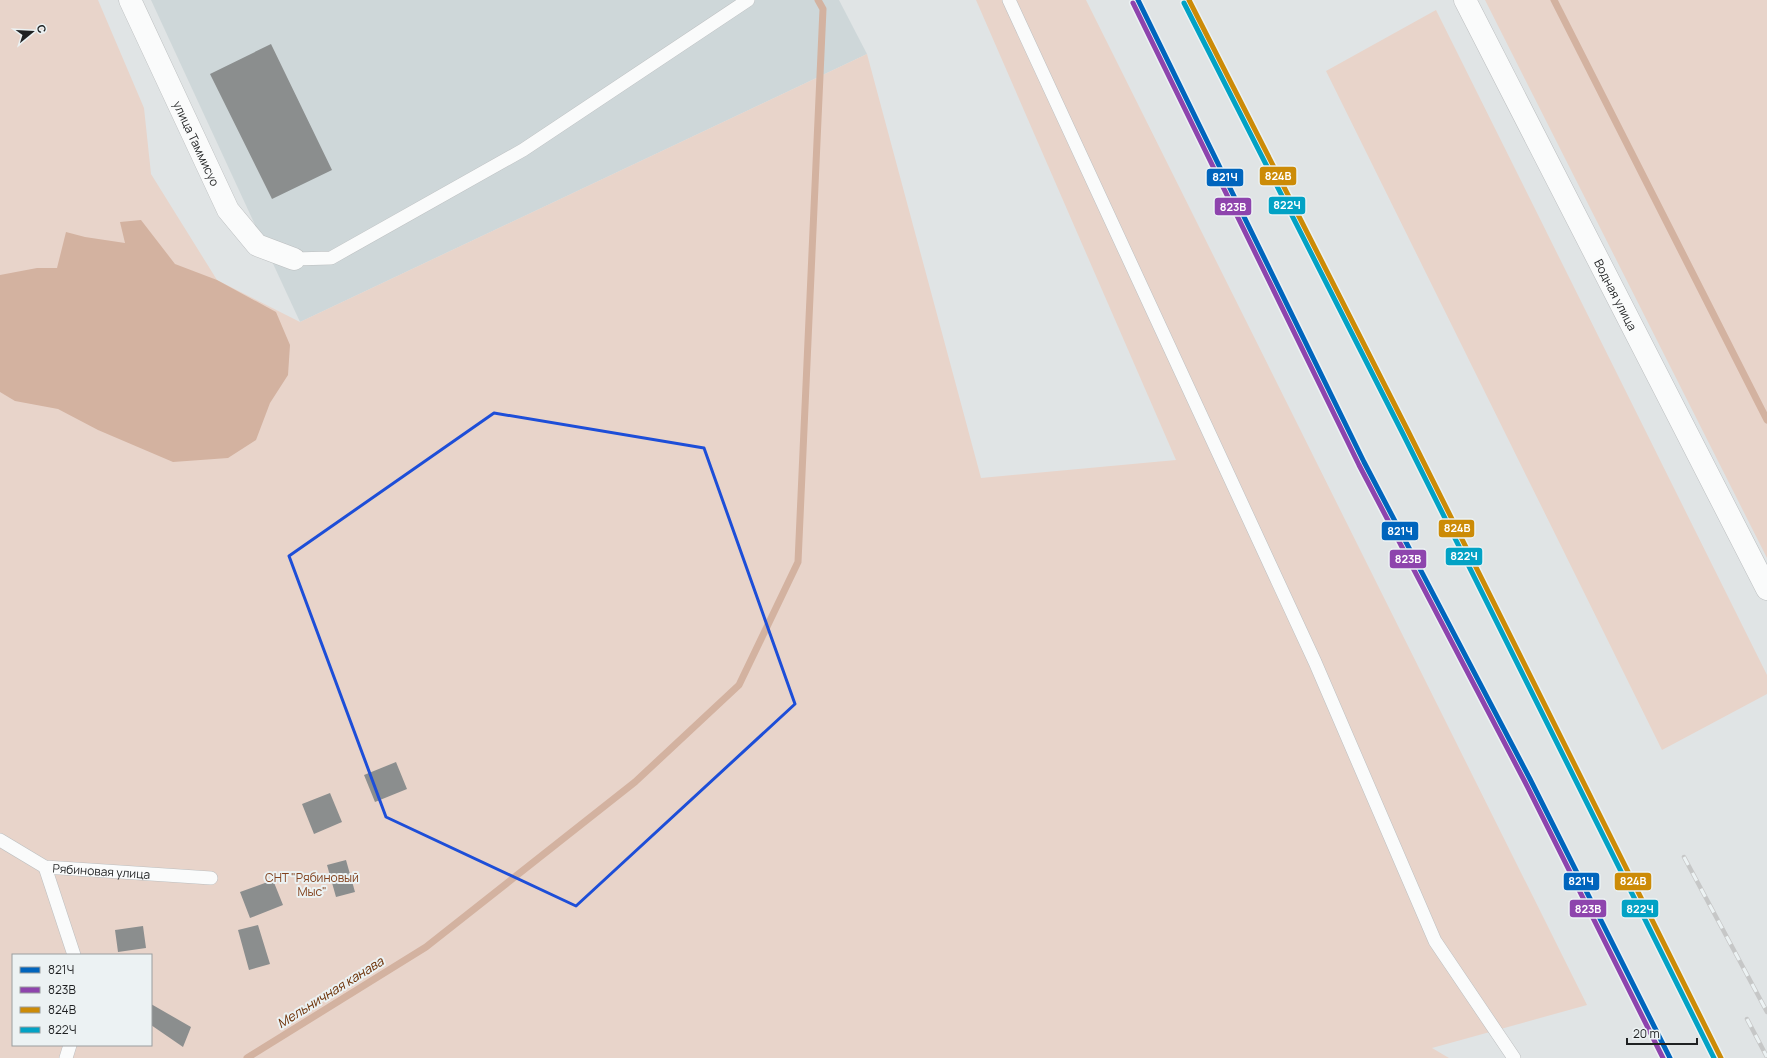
<svg xmlns="http://www.w3.org/2000/svg" width="1767" height="1058" font-family="Manrope,sans-serif">
<rect width="100%" height="100%" fill="#e0e4e5"/>
<path fill="#ced7d9" d="M151,0h688l28,54 -567,268z"/>
<path fill="#e8d4ca" fill-rule="evenodd" d="M0,0h98l46,108 7,66 66,106 83,42 567,-268 114,424 195,-18 -200,-460h110l501,1005 -155,43 17,10h-1449zM13,955h138v90h-138z
M1485,0h282v558z
M1436,10l331,665v19l-105,56 -336,-679z"/>
<path fill="#d3b2a0" d="M141,220l34,44 42,16 59,32 14,33 -2,30 -18,28 -14,37 -28,18 -55,4 -75,-32 -40,-21 -43,-8 -15,-9v-117l37,-7h20l9,-36 19,5 40,6 -5,-21z"/>
<g fill="none" stroke-linecap="round" stroke-linejoin="round">
<path stroke="#d3b2a0" stroke-width="7" d="M1554,0l213,420
M247,1058l179,-111 209,-165 104,-97 59,-123 25,-553 -5,-9"/>
</g>
<path fill="#8b8e8e" d="M271,44l61,126 -60,29 -62,-125z
M396,762l11,27 -32,13 -11,-27z
M330,793l12,29 -28,12 -12,-30z
M346,860l9,32 -19,5 -9,-32z
M273,880l10,25 -33,13 -10,-26z
M258,925l12,39 -21,6 -11,-40z
M143,926l3,22 -28,4 -3,-22z
M151,1004l40,23 -8,20 -32,-22z"/>
<g fill="none" stroke-linecap="round" stroke-linejoin="round">
<g stroke="#bcbfc0" stroke-width="14">
<g id="lane">
<path d="M1009,0l306,662 120,279 79,117"/>
<path d="M294,259l37,-1 192,-108 225,-150"/>
<path id="s1" d="M0,840l45,27 166,11"/>
<path d="M45,867l29,88"/>
<path d="M66,1058l4,-13"/>
</g>
</g>
<g stroke="#bcbfc0" stroke-width="23">
<g id="street">
<path id="s2" d="M130,0l98,210 29,35 37,14"/>
<path id="s3" d="M1465,0l302,589"/>
</g>
</g>
<use href="#lane" stroke="#fafbfb" stroke-width="13"/>
<use href="#street" stroke="#fafbfb" stroke-width="22"/>
<g stroke="#c6c7c7" stroke-width="4.5">
<path id="rail" d="M1684,857l83,155
M1747,1019l20,38"/>
</g>
<use href="#rail" stroke="#ecf2f3" stroke-width="3" stroke-dasharray="9" stroke-linecap="butt"/>
<g stroke="#ecf2f3" stroke-width="8">
<path id="rail-1" d="M1138,0l226,462 166,317 140,279"/>
</g>
<g stroke="#ecf2f3" stroke-width="8">
<path id="rail-2" d="M1133,3l226,462 166,317 138,276"/>
</g>
<g stroke="#ecf2f3" stroke-width="8">
<path id="rail-3" d="M1189,0l219,431 313,627"/>
</g>
<g stroke="#ecf2f3" stroke-width="8">
<path id="rail-4" d="M1184,3l219,431 311,624"/>
</g>
<use href="#rail-1" stroke="#0065bd" stroke-width="5"/>
<use href="#rail-2" stroke="#8e44ad" stroke-width="5"/>
<use href="#rail-3" stroke="#cc8b07" stroke-width="5"/>
<use href="#rail-4" stroke="#02a2c5" stroke-width="5"/>
</g>
<path fill="none" stroke="#1d4ed8" stroke-width="3" stroke-linejoin="round" d="M494,413l210,35 91,256 -219,202 -190,-89 -97,-261z"/>
<g text-anchor="middle" dominant-baseline="central" stroke-width="4" stroke-linejoin="round" paint-order="stroke">
<g font-size="12" fill="#1f2122" stroke="#ecf2f3">
<text stroke="none"><textPath href="#s2" startOffset="158">улица Таммисуо</textPath></text>
<text stroke="none"><textPath href="#s3" startOffset="331">Водная улица</textPath></text>
<text stroke="none"><textPath href="#s1" startOffset="109">Рябиновая улица</textPath></text>
</g>
<g font-size="12" fill="#82421e" stroke="#ecf2f3">
<text x="312" y="877">СНТ "Рябиновый<tspan x="312" dy="14">Мыс"</tspan></text>
</g>
<g font-size="13" font-style="italic" fill="#6a2d02" stroke="#ecf2f3">
<text transform="translate(330 992) rotate(-32)">Мельничная канава</text>
</g>
</g>
<g stroke="#ecf2f3" stroke-width="1.5">
<rect x="1259" y="166" width="38" height="20" rx="4" fill="#cc8b07"/>
<rect x="1206" y="168" width="38" height="19" rx="4" fill="#0065bd"/>
<rect x="1268" y="196" width="38" height="19" rx="4" fill="#02a2c5"/>
<rect x="1214" y="197" width="38" height="19" rx="4" fill="#8e44ad"/>
<rect x="1438" y="519" width="37" height="19" rx="4" fill="#cc8b07"/>
<rect x="1381" y="521" width="38" height="20" rx="4" fill="#0065bd"/>
<rect x="1445" y="547" width="38" height="19" rx="4" fill="#02a2c5"/>
<rect x="1389" y="549" width="38" height="20" rx="4" fill="#8e44ad"/>
<rect x="1614" y="872" width="38" height="19" rx="4" fill="#cc8b07"/>
<rect x="1563" y="872" width="37" height="19" rx="4" fill="#0065bd"/>
<rect x="1621" y="899" width="38" height="19" rx="4" fill="#02a2c5"/>
<rect x="1569" y="899" width="38" height="19" rx="4" fill="#8e44ad"/>
</g>
<g font-size="11" text-anchor="middle" font-weight="bold" fill="#fff">
<text x="1278" y="180">824В</text>
<text x="1225" y="181">821Ч</text>
<text x="1287" y="209">822Ч</text>
<text x="1233" y="211">823В</text>
<text x="1457" y="532">824В</text>
<text x="1400" y="535">821Ч</text>
<text x="1464" y="560">822Ч</text>
<text x="1408" y="563">823В</text>
<text x="1633" y="885">824В</text>
<text x="1581" y="885">821Ч</text>
<text x="1640" y="913">822Ч</text>
<text x="1588" y="913">823В</text>
</g>
<rect x="12" y="954" width="140" height="92" fill="#ecf2f3" stroke="#9a9e9f"/>
<rect x="20" y="967" width="20" height="6" fill="#0065bd" stroke="#9a9e9f"/>
<text x="48" y="974" font-size="12" fill="#1f2122">821Ч</text>
<rect x="20" y="987" width="20" height="6" fill="#8e44ad" stroke="#9a9e9f"/>
<text x="48" y="994" font-size="12" fill="#1f2122">823В</text>
<rect x="20" y="1007" width="20" height="6" fill="#cc8b07" stroke="#9a9e9f"/>
<text x="48" y="1014" font-size="12" fill="#1f2122">824В</text>
<rect x="20" y="1027" width="20" height="6" fill="#02a2c5" stroke="#9a9e9f"/>
<text x="48" y="1034" font-size="12" fill="#1f2122">822Ч</text>
<g transform="translate(32 32) rotate(72)" stroke="#ecf2f3" stroke-width="3" paint-order="stroke">
<path d="M0-3L7 15L0 10L-7 15Z" fill="#1f2122"/>
<text y="-6" font-size="11" font-weight="bold" text-anchor="middle" fill="#1f2122">С</text>
</g>
<path d="M1627 1038v6h70v-6" fill="none" stroke="#1f2122" stroke-width="2"/>
<text x="1633" y="1038" font-size="12" fill="#1f2122" stroke="#ecf2f3" stroke-width="3" paint-order="stroke">20 m</text>
</svg>
